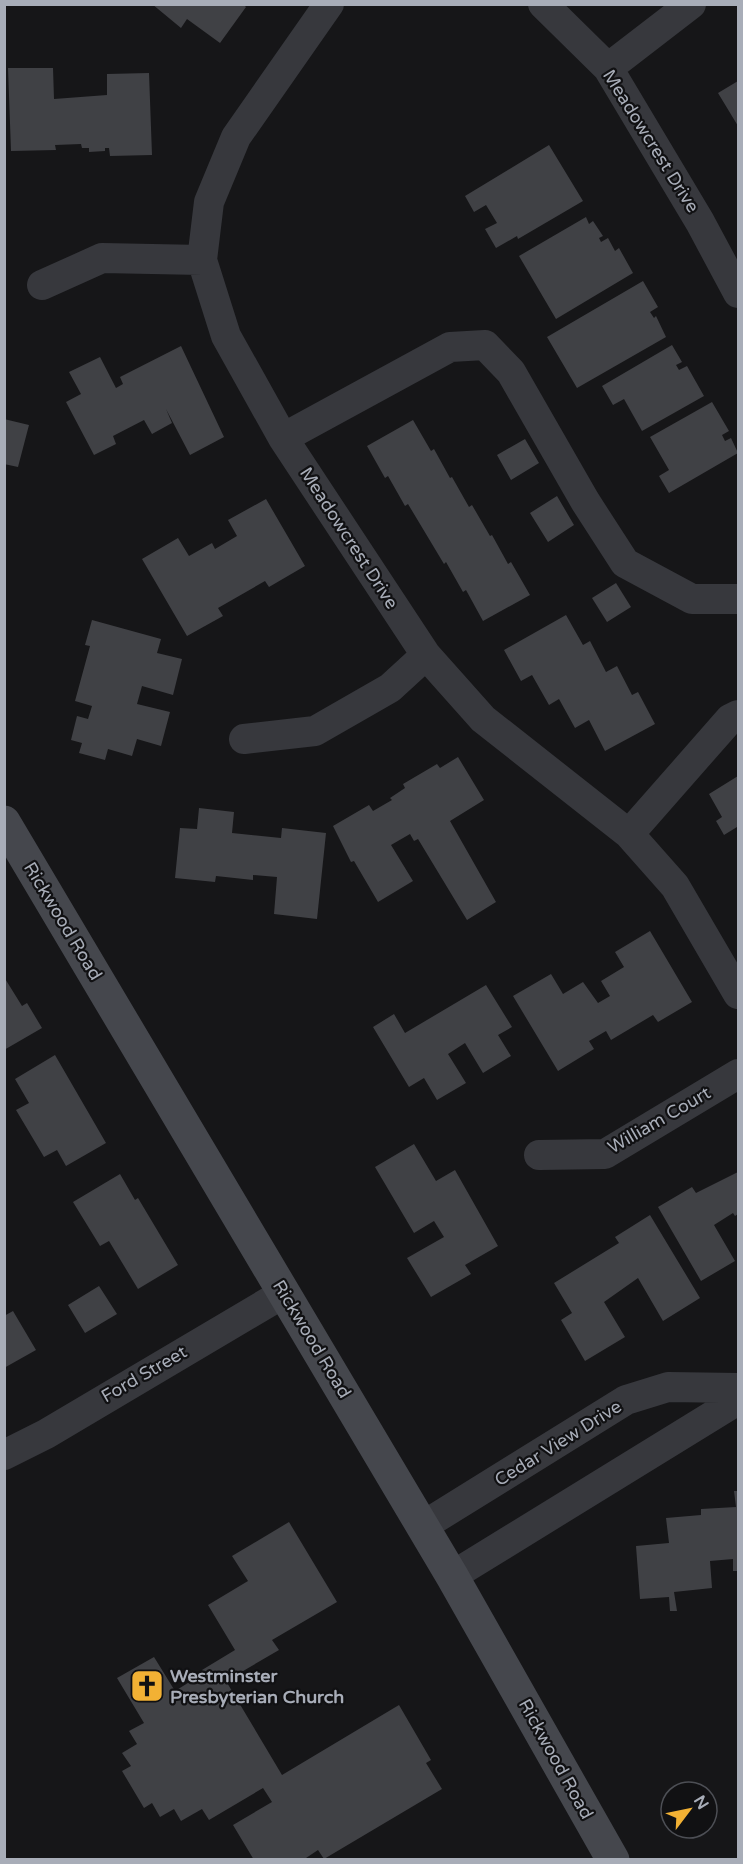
<svg xmlns="http://www.w3.org/2000/svg" width="743" height="1864" font-family="'Varela Round',sans-serif">
<rect width="100%" height="100%" fill="#161618"/>
<path fill="#404145" d="M152,4h91l3,3 -26,36 -33,-24 -6,9z
M8,68h45l1,31 53,-4v-21l42,-1 3,82 -42,1 -1,-8h-4v3l-16,1v-4h-7l-1,-4 -26,1 1,5 -45,1z
M738,81v45l-20,-33z
M549,145l34,56 -65,38 -1,-3 -21,12 -11,-19 12,-6 -11,-18 -12,7 -9,-16z
M586,217l3,7 4,-3 10,15 -4,2 2,4 7,-4 7,13 4,-3 14,25 -77,46 -37,-63z
M643,281l15,26 -8,5 4,6 2,-2 10,21 -89,51 -30,-51z
M672,345l10,17 -6,3 3,5 8,-4 17,30 -62,35 -18,-32 -11,6 -11,-19z
M181,346l43,91 -34,18 -24,-46 6,14 -20,11 -8,-14 -31,16 3,8 -22,11 -28,-53 15,-8 -12,-22 31,-15 16,31 7,-4 -3,-7z
M712,402l17,29 -7,4 3,6 6,-3 7,15 -69,40 -10,-17 10,-6 -19,-33z
M4,419l25,6 -11,42 -14,-3z
M413,420l18,31 3,-2 16,29 2,-1 17,30 3,-2 18,31 2,-1 16,29 3,-2 19,33 -47,26 -17,-31 -3,2 -17,-30 -2,2 -36,-60 -3,2 -17,-30 -3,2 -18,-32z
M525,439l14,24 -28,17 -14,-25z
M557,496l17,29 -26,17 -18,-29z
M266,499l39,67 -36,21 -4,-6 -47,27 5,8 -36,20 -45,-77 36,-21 11,18 23,-13 3,6 22,-13 -9,-16z
M616,583l15,24 -24,15 -15,-24z
M566,615l17,30 7,-4 16,31 11,-6 15,29 6,-3 17,32 -50,27 -16,-31 -14,8 -16,-29 -10,6 -17,-30 -11,6 -17,-31z
M92,620l69,19 -4,14 25,6 -9,36 -31,-9 -5,18 33,8 -9,34 -24,-7 -5,17 -24,-7 -3,11 -26,-7 3,-10 -11,-3 6,-24 11,3 4,-13 -17,-5 15,-55 -5,-1z
M458,757l26,43 -34,21 46,81 -29,18 -49,-81 -4,2 -4,-7 -19,11 22,36 -35,21 -24,-41 -3,1 -18,-36 36,-21 4,6 19,-11 -2,-2 15,-10 -2,-4 34,-20 3,4z
M738,776v54l-1,-3 -13,8 -8,-14 6,-4 -13,-23z
M199,808l35,4 -2,21 49,5 1,-10 44,5 -9,86 -43,-5 3,-37 -24,-2v5l-37,-4 -1,6 -40,-4 5,-50 17,1z
M650,931l42,71 -34,20 -5,-7 -42,25 -5,-9 -17,10 5,8 -36,22 -45,-75 38,-22 12,20 20,-12 15,21 12,-7 -9,-15 23,-14 -9,-15z
M4,977l18,29 5,-3 15,25 -38,22z
M486,985l26,42 -14,8 13,21 -28,17 -18,-30 -17,11 18,29 -29,17 -13,-22 -15,9 -36,-60 21,-13 11,19z
M55,1055l51,88 -40,23 -9,-16 -13,7 -28,-47 13,-7 -14,-24z
M414,1144l22,37 19,-11 43,76 -33,19 6,9 -40,23 -24,-39 37,-21 -10,-16 -20,12 -39,-66z
M738,1172v42l-3,2 -2,-3 -19,12 21,36 -34,20 -43,-74 34,-20 4,6z
M120,1174l15,26 3,-2 40,67 -40,24 -29,-48 -9,5 -27,-44z
M650,1215l50,83 -37,23 -25,-43 -34,24 21,35 -40,24 -24,-41 11,-7 -18,-30 65,-40 -4,-6z
M99,1286l18,28 -32,19 -17,-28z
M13,1311l23,39 -32,18v-52z
M734,1491h4v80h-5v-12l-23,2 2,27 -38,4 3,19h-7l-1,-14 -29,2 -4,-53 33,-3 -3,-25 35,-3v-6l35,-2z
M289,1522l48,80 -65,38 7,10 -53,31 56,94 117,-70 32,55 -5,3 16,26 -118,70 -6,-9 -15,10h-49l-21,-35 39,-23 -9,-14 -54,32 -7,-11 -21,12 -7,-12 -14,8 -8,-14 -8,5 -22,-37 9,-5 -9,-13 15,-9 -8,-13 15,-8 -27,-45 37,-21 21,34 29,-18 -2,-3 33,-20 -27,-45 40,-24 -16,-25z"/>
<g fill="none" stroke-linecap="round" stroke-linejoin="round">
<path stroke="#37383d" stroke-width="30" d="M329,4l-93,133 -27,65 -7,58 24,76 57,102 143,217 57,64 146,115 46,52 63,108
M543,4l65,64 92,154 38,71
M608,68l83,-64
M42,285l60,-27 100,2
M283,438l167,-91 35,-2 26,27 74,129 40,62 67,36h46
M244,739l71,-8 75,-43 36,-33
M629,834l101,-115 8,-4
M539,1155l66,-1 133,-80
M4,1455l42,-21 238,-141
M423,1526l203,-126 42,-13 70,1
M452,1576l286,-176"/>
<path stroke="#45474d" stroke-width="33" d="M4,822l448,754 161,284"/>
</g>
<defs>
<g id="church-square" transform="scale(1.725)"><rect x="-9" y="-9" width="18" height="18" rx="4" fill="#f2b134" stroke="#111113"/><path d="M-1.2-6h2.4v3.5h3.3v2.4h-3.3V6h-2.4V-.1h-3.3v-2.4h3.3Z" fill="#111"/></g>
</defs>
<g fill-rule="evenodd">
<use href="#church-square" x="147" y="1686"/>
</g>
<g text-anchor="middle" dominant-baseline="central" stroke-width="4.5" stroke-linejoin="round" paint-order="stroke">
<g font-size="18" fill="#a8adb8" stroke="#111113">
<text transform="translate(651 141) rotate(58)">Meadowcrest Drive</text>
<text transform="translate(349 538) rotate(57)">Meadowcrest Drive</text>
<text transform="translate(63 921) rotate(59)">Rickwood Road</text>
<text transform="translate(659 1120) rotate(-30)">William Court</text>
<text transform="translate(312 1339) rotate(59)">Rickwood Road</text>
<text transform="translate(144 1374) rotate(-30)">Ford Street</text>
<text transform="translate(558 1443) rotate(-32)">Cedar View Drive</text>
<text transform="translate(556 1759) rotate(61)">Rickwood Road</text>
</g>
<g font-size="18" font-weight="bold" fill="#a8adb8" stroke="#111113" text-anchor="start">
<text x="170" y="1676">Westminster<tspan x="170" dy="21">Presbyterian Church</tspan></text>
</g>
</g>
<rect width="743" height="1864" fill="none" stroke="#a8adb8" stroke-width="12"/>
<g transform="translate(689 1810) rotate(58)"><circle r="28" fill="#111113" stroke="#4d4f55" stroke-width="1.5"/>
<path d="M0-4.5L10 22L0 15L-10 22Z" fill="#f2b134"/>
<text y="-9" font-size="16" font-weight="bold" text-anchor="middle" fill="#a8adb8">N</text>
</g>
</svg>
